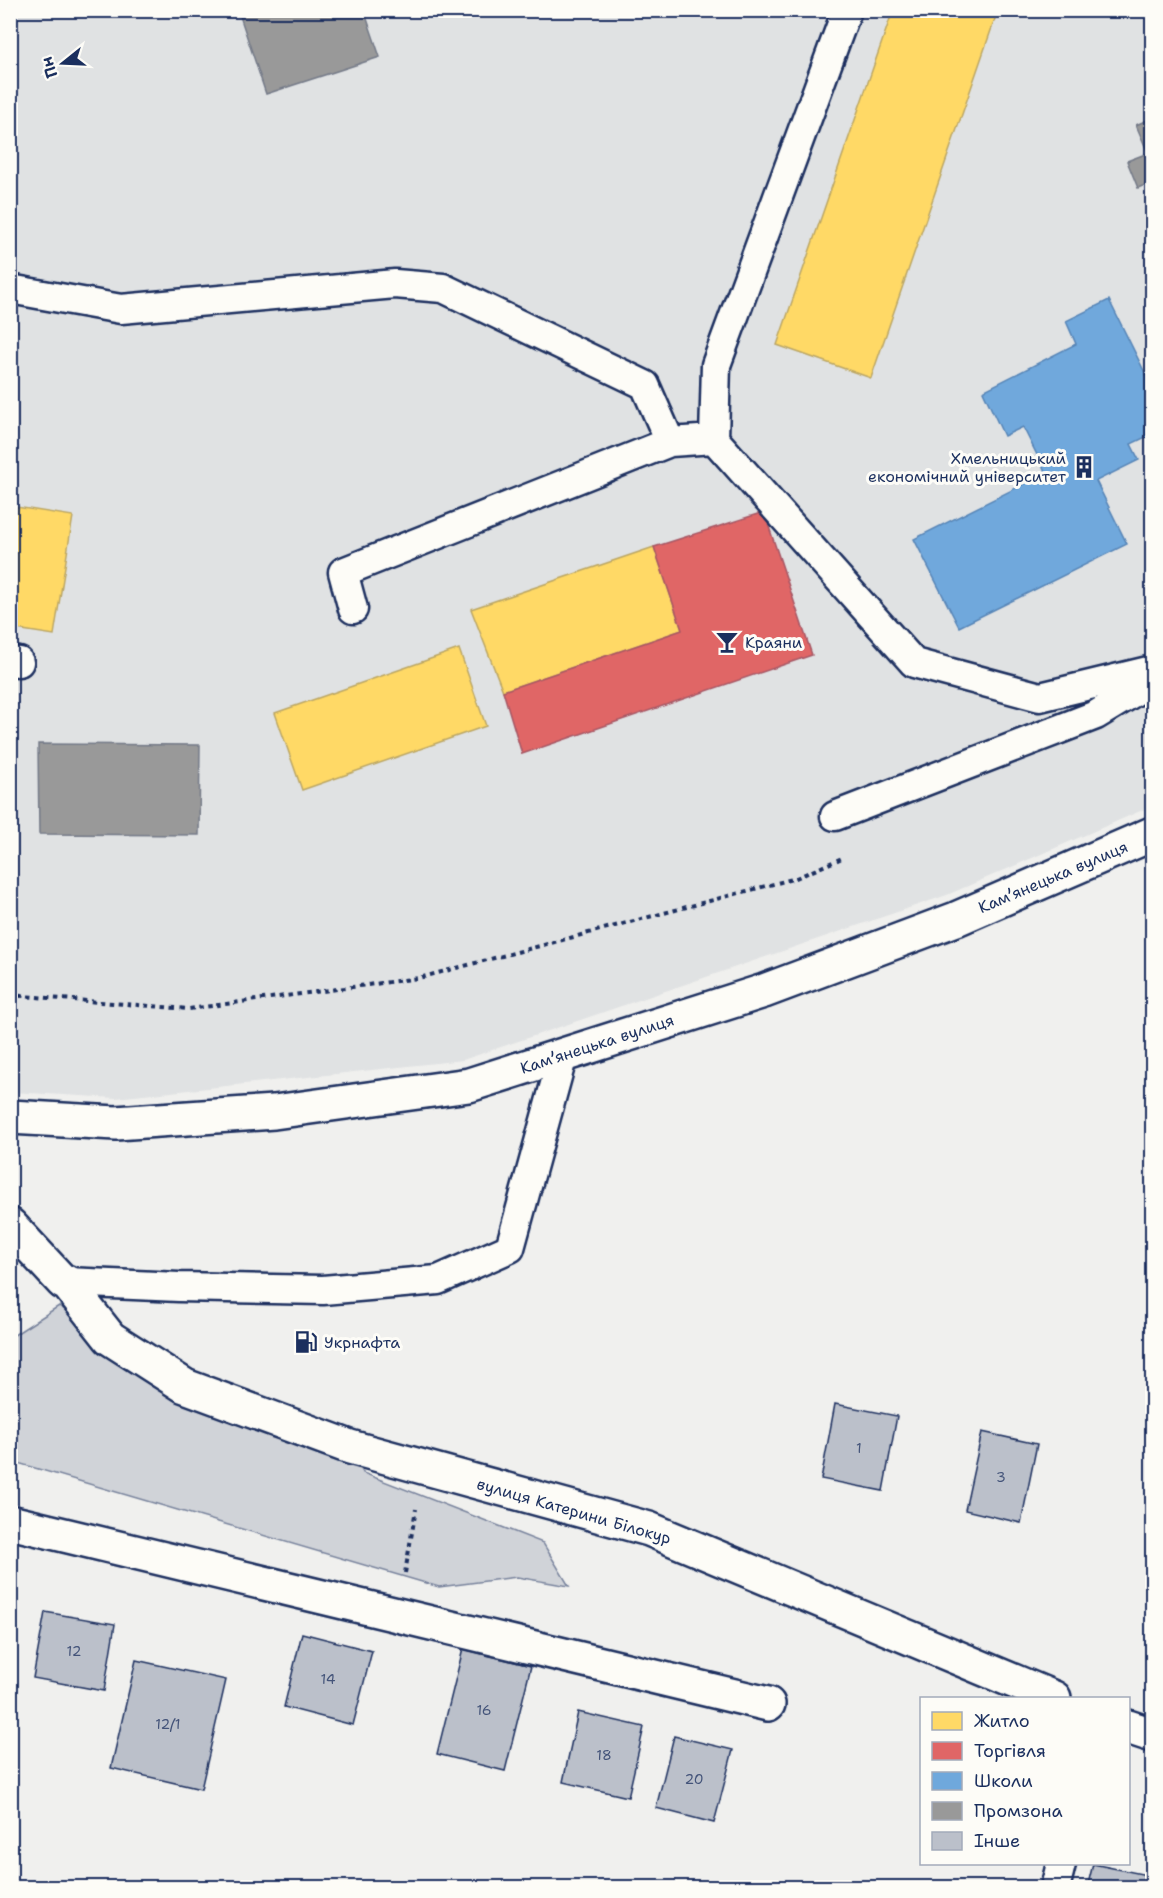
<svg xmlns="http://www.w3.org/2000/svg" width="1163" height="1898" font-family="'Shantell Sans',sans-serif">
<rect width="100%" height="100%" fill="#f0f0ee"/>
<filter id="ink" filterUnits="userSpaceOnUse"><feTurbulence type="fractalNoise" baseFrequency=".0167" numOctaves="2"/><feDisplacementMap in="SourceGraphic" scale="12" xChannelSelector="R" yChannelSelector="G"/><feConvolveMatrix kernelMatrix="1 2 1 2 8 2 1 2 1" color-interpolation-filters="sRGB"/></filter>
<g filter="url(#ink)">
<path fill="#e0e2e3" d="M10,11h1142v795l-205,89 -484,165 -347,38 -105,-6z"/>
<path fill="#d0d3d8" stroke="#76819b" stroke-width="1.5" d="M59,1306l51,32 240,109 13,26 180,70 26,43 -52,-9 -78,10 -428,-126v-124z"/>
<path fill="#ffd966" stroke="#bba664" stroke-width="1.5" d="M893,10h105l-127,368 -94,-33z
M10,506l63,10 -19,119 -44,-7z
M654,547l28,83 -179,61 -32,-82z
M459,649l27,77 -184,64 -27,-77z"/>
<path fill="#e06666" stroke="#a55664" stroke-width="1.5" d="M764,512l48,143 -290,99 -19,-63 179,-61 -28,-83z"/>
<path fill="#6fa8dc" stroke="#5684b6" stroke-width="1.5" d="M1109,300l43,87v47l-21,10 8,16 -43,21 31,63 -168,83 -45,-88 132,-66 -23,-46 -19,9 -21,-45 93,-47 -10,-23z"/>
<path fill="#999" stroke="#737987" stroke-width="1.5" d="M238,10h126l16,47 -114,37z
M1152,118v64l-14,6 -11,-27 21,-8 -12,-28z
M38,744l162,1 -1,90 -160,-1z"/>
<path fill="#bbc0ca" stroke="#1b2f5e" stroke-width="1.5" d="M835,1404l62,12 -14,75 -62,-12z
M982,1432l55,12 -16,79 -56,-13z
M45,1612l70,12 -11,67 -71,-13z
M302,1633l70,18 -19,74 -69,-18z
M463,1649l68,17 -26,105 -68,-17z
M136,1660l90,20 -25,109 -90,-21z
M578,1712l66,15 -16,70 -65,-15z
M674,1736l59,14 -19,73 -58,-15z
M1093,1864l59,12v12h-65z"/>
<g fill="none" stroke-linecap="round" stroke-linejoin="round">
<g stroke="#1b2f5e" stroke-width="33">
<path id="lane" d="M847,10l-131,355 -2,74 200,224 126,34 112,-27
M10,289l111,20 274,-25 48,4 202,97 25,57
M353,609l-10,-37 327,-130 44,-3
M10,661l9,1
M835,816l261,-101 56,-34
M66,1282l113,5 144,3 115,-10 72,-32 53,-193
M1055,1888l6,-24"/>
</g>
<g stroke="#1b2f5e" stroke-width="38">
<path id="street" d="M10,1225l53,57h3l44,56 75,48 165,61 299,82 405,169
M10,1522l758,182
M1128,1727l24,8"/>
</g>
<g stroke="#1b2f5e" stroke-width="38">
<path id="primary" d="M10,1117l106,6 158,-11 195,-27 295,-94 192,-72 196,-85"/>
</g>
<path stroke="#1b2f5e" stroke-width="4" stroke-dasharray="4.5 4.5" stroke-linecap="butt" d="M10,995l179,14 230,-31 377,-100 46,-20
M405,1573l11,-64"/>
<use href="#lane" stroke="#fdfcf7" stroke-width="28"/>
<use href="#street" stroke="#fdfcf7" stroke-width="33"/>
<use href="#primary" stroke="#fdfcf7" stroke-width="33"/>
</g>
</g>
<defs>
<g id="building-bare" transform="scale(1.8)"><path d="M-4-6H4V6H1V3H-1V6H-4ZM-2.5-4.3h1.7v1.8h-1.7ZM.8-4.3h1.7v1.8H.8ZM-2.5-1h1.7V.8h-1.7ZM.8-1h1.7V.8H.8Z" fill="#1b2f5e" stroke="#fdfcf7" stroke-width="2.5" paint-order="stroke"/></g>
<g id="bar-bare" transform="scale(1.8)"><path d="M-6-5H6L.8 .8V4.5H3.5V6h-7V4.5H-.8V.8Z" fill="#1b2f5e" stroke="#fdfcf7" stroke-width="2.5" paint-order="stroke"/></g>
<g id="fuel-bare" transform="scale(1.8)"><path d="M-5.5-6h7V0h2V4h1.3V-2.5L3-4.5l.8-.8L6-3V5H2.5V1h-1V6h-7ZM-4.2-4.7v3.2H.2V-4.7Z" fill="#1b2f5e" stroke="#fdfcf7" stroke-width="2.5" paint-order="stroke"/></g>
</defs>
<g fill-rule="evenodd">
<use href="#building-bare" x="1084" y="467"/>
<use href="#bar-bare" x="727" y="642"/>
<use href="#fuel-bare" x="306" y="1342"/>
</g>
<g text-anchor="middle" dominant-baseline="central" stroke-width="6" stroke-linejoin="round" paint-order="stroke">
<g font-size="14" fill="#435379">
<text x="859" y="1448">1</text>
<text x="1001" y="1477">3</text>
<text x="74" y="1651">12</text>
<text x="328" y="1679">14</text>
<text x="484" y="1710">16</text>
<text x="168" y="1724">12/1</text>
<text x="604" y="1755">18</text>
<text x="694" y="1779">20</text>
</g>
<g font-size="16" fill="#1b2f5e" stroke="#fdfcf7" text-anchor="start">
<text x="1066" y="458" text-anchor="end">Хмельницький<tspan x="1066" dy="18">економічний університет</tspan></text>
<text x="745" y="642">Краяни</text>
<text x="324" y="1342">Укрнафта</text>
</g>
<g font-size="16" fill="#1b2f5e" stroke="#fdfcf7">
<text transform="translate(1053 877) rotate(-23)">Камʼянецька вулиця</text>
<text transform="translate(597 1044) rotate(-18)">Камʼянецька вулиця</text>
<text transform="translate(574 1511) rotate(16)">вулиця Катерини Білокур</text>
</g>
</g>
<rect width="1163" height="1898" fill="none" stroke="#fdfcf7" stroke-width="36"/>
<rect x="18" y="18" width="1127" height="1862" fill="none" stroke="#1b2f5e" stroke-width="2" filter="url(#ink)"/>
<rect x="920" y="1697" width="210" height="168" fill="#fdfcf7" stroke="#a3aaba" stroke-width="1.5"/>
<rect x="932" y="1712" width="30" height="18" fill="#ffd966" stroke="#a3aaba" stroke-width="1.5"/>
<text x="974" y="1727" font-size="18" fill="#1b2f5e">Житло</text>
<rect x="932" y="1742" width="30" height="18" fill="#e06666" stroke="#a3aaba" stroke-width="1.5"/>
<text x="974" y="1757" font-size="18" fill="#1b2f5e">Торгівля</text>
<rect x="932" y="1772" width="30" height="18" fill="#6fa8dc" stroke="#a3aaba" stroke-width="1.5"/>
<text x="974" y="1787" font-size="18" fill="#1b2f5e">Школи</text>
<rect x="932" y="1802" width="30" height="18" fill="#999999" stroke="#a3aaba" stroke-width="1.5"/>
<text x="974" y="1817" font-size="18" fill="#1b2f5e">Промзона</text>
<rect x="932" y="1832" width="30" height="18" fill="#bbc0ca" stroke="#a3aaba" stroke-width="1.5"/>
<text x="974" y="1847" font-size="18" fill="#1b2f5e">Інше</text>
<g transform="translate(63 63) rotate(252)" stroke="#fdfcf7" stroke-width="4.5" paint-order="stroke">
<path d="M0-4.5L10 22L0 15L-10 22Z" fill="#1b2f5e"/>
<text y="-9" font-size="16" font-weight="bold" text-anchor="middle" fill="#1b2f5e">Пн</text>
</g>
</svg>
